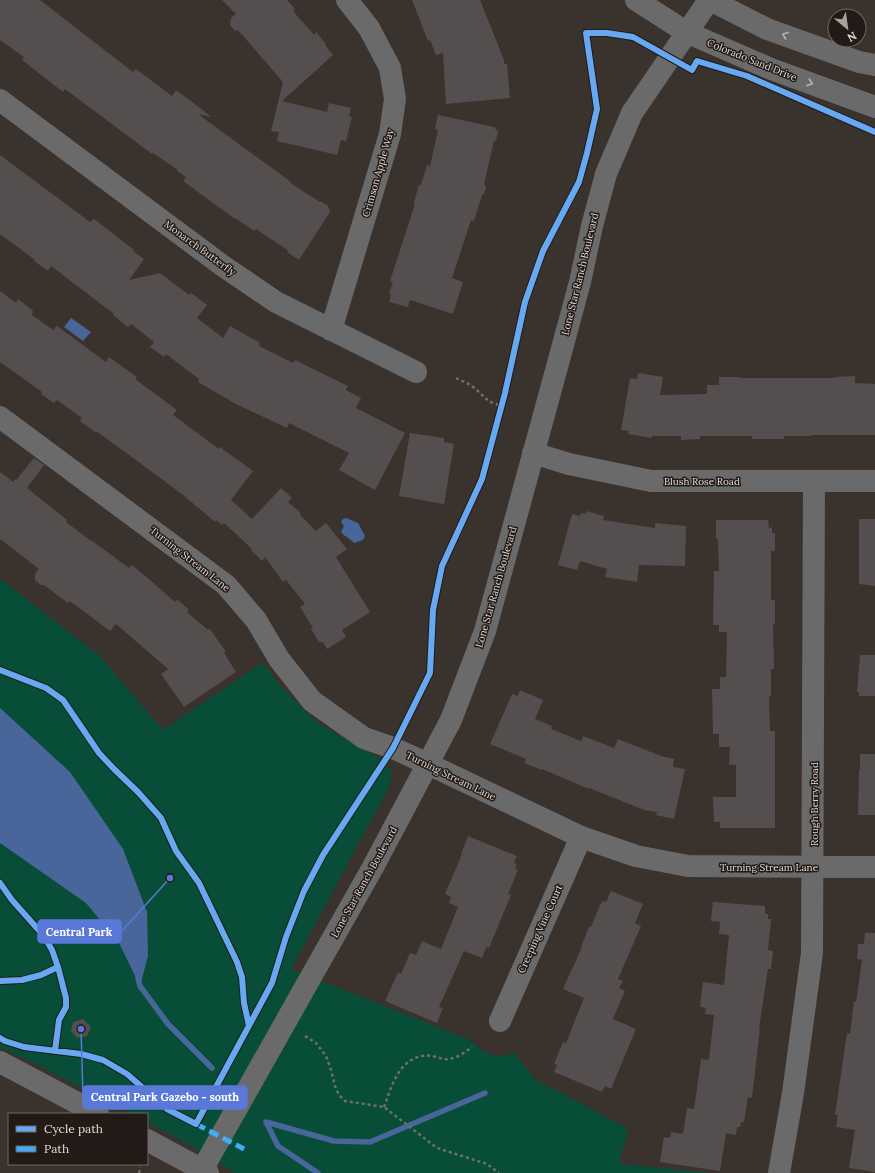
<svg xmlns="http://www.w3.org/2000/svg" width="875" height="1173" font-family="Lora,serif">
<rect width="100%" height="100%" fill="#3a322d"/>
<path fill="#084d37" d="M0,579l99,76 64,75 99,-67 23,28 29,29 14,9 54,31 10,11 -3,16 -98,182 179,71c13,13 25,20 44,13l21,26 93,50 -9,35 92,9h-476l-54,-33 -34,-18v-8h-15l-104,-54 -28,-12z"/>
<path fill="#49669b" d="M71,318l20,14 -8,9 -19,-14z
M346,518l12,5 7,13 -2,4 -9,3c-4,-5 -9,-6 -13,-11l3,-6 -3,-4 2,-3z
M0,708l70,64 53,77 24,63 1,44 -8,30 -21,-43 -33,-40 -86,-60z"/>
<g fill="none" stroke-linecap="round" stroke-linejoin="round">
<path stroke="#49669b" stroke-width="5.5" d="M138,978l2,8 28,38 44,44
M266,1122l68,19 36,1 115,-49
M266,1122l12,24 40,27"/>
</g>
<path fill="#544e4f" d="M0,0h40l93,72 3,-3 36,27 4,-6 36,27 -14,-3 93,68 -1,1 30,19h2l6,4 2,6 -31,48 -12,-8 1,-2 -5,-3 -27,-18 -2,2 -19,-13v1l-52,-38 3,-4 -9,-6 1,-1 -25,-17 -1,1 -87,-65 -2,3 -41,-32 2,-3 -24,-17z
M222,0h65l8,9 -2,2 21,24 2,-3 10,12 -1,1 8,10 -51,46 45,11 2,-9 22,5 -2,8 3,1 -6,24 -5,-1 -4,15 -60,-14 2,-9 -8,-1 12,-49 -45,-52 -3,1 -5,-6 1,-7 5,-4z
M412,0h68l24,60v4h3l3,34 -64,6 -3,-51 -7,2 -6,-15 -2,1z
M438,115l56,12 4,5 -2,8 -2,1 -10,43 2,3 -2,7 -2,1 -8,26 -3,-1 -19,58 11,4 -10,32 -43,-14 -2,7 -19,-5 2,-7 -2,-1 4,-12 -3,-1 24,-74v-5l5,-17h2l6,-20 3,1 8,-36 -3,-1z
M0,155l90,67 4,-3 40,31 -1,1 11,8 -15,21 31,-7 29,22 2,-2 16,12 -10,13 26,20 7,-12 30,17 -1,3 34,17 2,-3 53,26 -2,4 15,8 -5,10 49,25 -30,57 -36,-20 10,-17 -60,-30 -2,5 -51,-24 -38,-22 1,-3 -33,-25 -2,3 -14,-10 4,-5 -23,-18 -3,3 -15,-12 1,-1 -63,-48 -3,5 -14,-10 1,-1 -35,-26z
M0,291l16,12 2,-4 15,12 -1,4 21,15 4,-4 49,36 3,-5 28,20 -2,2 42,31 -4,5 46,34 1,-2 33,24 -22,29 21,19 29,-31 11,10 -4,4 12,10v3l16,16 10,-8 21,26 -11,8 34,55 -28,18 4,7 -19,12 -4,-7h-4l-8,-13 2,-1 -13,-21 5,-3 -19,-24 -3,2 -18,-25 -3,4 -11,-11 1,-1 -28,-26 -2,2 -6,-5 -1,2 -32,-27 -47,-35 -40,-29 -1,1 -15,-11 2,-3 -25,-18 -3,3 -13,-9 1,-2 -42,-30z
M638,373l25,4 -3,18 47,-1v-9h12v-8h20v1h96v-1l20,-1v7l20,1v51h-64v1h-27v3h-32v-3h-52v3l-19,1v-4h-29v2l-24,-4 1,-3 -8,-1 9,-52 7,1z
M410,433l34,5v4l10,2 -10,60 -45,-8z
M34,458l10,7 -17,23 40,32 -1,2 25,19v-1l38,28 3,-3 18,15 25,22 2,-3 12,11 -2,2 21,18 2,-1 16,23 -2,1 12,19 -52,35 -23,-33 7,-5 -52,-45 -6,7 -40,-30 -2,2 -24,-18h-3l-6,-5v-6l4,-5 -39,-30v-67l13,10 2,-3 1,1z
M586,511l18,5 -1,4 52,8v-5l31,3 -1,40 -46,-1 -2,17 -32,-5 2,-8 -27,-8 -3,9 -19,-5 14,-51 8,2 1,-3 5,1z
M859,519h16v67l-16,-2z
M716,520h52l1,8 3,-1v6h3v18h-4v49h4v24h-2l1,45h-3v27h-2l1,35h5v97h-55v-6h-6l-1,-25h23v-32h-7l1,-18h-11v-13h-6l-1,-45h8v-12h6l1,-45h-8v-7h-6l1,-54h5l-1,-32h-2z
M860,655h15v41h-16v-4h-2z
M520,690l23,10 -8,19 17,7 -1,3 30,12 2,-5 31,12 4,-9 43,17 13,3 -1,8 12,2 -11,50 -18,-4 1,-3 -13,-2 -55,-22v1l-47,-20v1l-18,-7 2,-4 -36,-15 22,-50 6,2z
M860,754h15v61h-17l1,-45h1z
M468,836l49,20 -3,7 3,1 -2,5 3,1 -10,24 3,1 -22,53 -3,-1 -4,11 -18,-7 -25,56 4,1 -6,15 -52,-22 13,-28 3,1 9,-21 6,2 6,-14 19,8 17,-42 -9,-4 2,-6 -6,-3 17,-40h-1z
M611,891l32,13 -8,19 6,3 -23,53 5,2 -4,7 6,3 -12,28 23,10 -25,60 -6,-3 -3,6 -48,-20 3,-7 -3,-1 9,-22 3,1 18,-45 -21,-9 19,-42h-1l8,-20h2l9,-22 3,-4 3,1z
M713,902l52,4v8h3v5h3l-3,31 5,1 -2,18h-3l-9,59h1l-8,70 -4,-1 -4,25h-3l-1,5h-3l-1,8 -10,-2 -6,38 -60,-9 4,-25 6,1 1,-6 12,2 4,-26 7,1 7,-50 8,1 5,-45 -9,-1 1,-6 -6,-1 3,-25 21,3 5,-50 -10,-1 1,-12 -9,-1z
M865,933h10v239l-26,-4 6,-38 -19,-3 2,-12h-3l12,-82 3,1 4,-33 2,1 6,-42 -5,-1 1,-15h6z
M83,1019l8,8 -4,9 -10,2 -6,-7 2,-9z"/>
<g fill="none" stroke-linecap="round" stroke-linejoin="round">
<path stroke="#716e6e" stroke-width="2.5" stroke-dasharray="3 3" stroke-linecap="butt" d="M456,378c6,3 12,5 17,9 13,10 11,14 29,19
M305,1036l11,7 10,13 5,14 4,16 4,9 6,6 39,6 53,41 50,16 12,9
M384,1107c5,-13 9,-28 18,-39 8,-9 18,-14 30,-12 6,1 12,4 18,3 8,-2 16,-7 22,-12
M139,1173l2,-6"/>
<path stroke="#6b6a6a" stroke-width="22" d="M636,0l50,32 85,37 104,38
M710,0l57,29 92,33 16,3
M0,100l223,166 53,36 140,70
M331,330l59,-196 5,-35 -5,-31 -21,-40 -22,-28
M0,417l226,168 30,35 23,39 33,42 52,37 29,10 35,16 153,73 55,19 52,10 187,1
M533,453l36,11 82,17h224
M500,1021l81,-184
M0,1062l98,52
M147,1140l61,33
M202,1170l171,-303 78,-147 34,-89 72,-264 23,-85 12,-56 14,-52 26,-61 77,-113
M779,1173l14,-80 19,-140 2,-472"/>
<path stroke="#42abf6" stroke-width="5" stroke-dasharray="10 5" stroke-linecap="butt" d="M196,1124l48,25"/>
<g stroke="#221a16" stroke-width="8">
<path id="cycleway" d="M0,670l46,18 17,12 36,53 15,16 24,23 23,26 15,33 23,32 38,79 5,15 2,26 5,23
M0,883l12,17 32,36 8,14 6,17 8,31v9l-7,13 -4,31
M0,981l22,-1 19,-5 17,-8
M0,1038l5,3 19,6 57,7 22,6 24,14 40,35 29,15 76,-141 14,-46 18,-46 19,-36 70,-107 37,-75 3,-63 9,-44 40,-87 23,-86 20,-91 18,-51 36,-69 8,-29 10,-44 -11,-76h21l26,4 59,33 5,-9 50,15 128,56"/>
</g>
<use href="#cycleway" stroke="#66a8f1" stroke-width="6"/>
</g>
<defs><path id="oneway-chevron" d="M-2-3.5L2.5 0L-2 3.5" fill="none" stroke-width="1.6" stroke-linecap="round" stroke-linejoin="round"/></defs>
<g stroke="#bab3b0">
<use href="#oneway-chevron" transform="translate(785 35) rotate(-160)"/>
<use href="#oneway-chevron" transform="translate(810 83) rotate(20)"/>
</g>
<g text-anchor="middle" dominant-baseline="central" stroke-width="3" stroke-linejoin="round" paint-order="stroke">
<g font-size="10" fill="#e5dbd5" stroke="#221a16">
<text transform="translate(752 60) rotate(22)">Colorado Sand Drive</text>
<text transform="translate(378 173) rotate(-74)">Crimson Apple Way</text>
<text transform="translate(200 248) rotate(36)">Monarch Butterfly</text>
<text transform="translate(580 274) rotate(-76)">Lone Star Ranch Boulevard</text>
<text x="702" y="481">Blush Rose Road</text>
<text transform="translate(190 559) rotate(38)">Turning Stream Lane</text>
<text transform="translate(496 587) rotate(-74)">Lone Star Ranch Boulevard</text>
<text transform="translate(451 776) rotate(26)">Turning Stream Lane</text>
<text transform="translate(814 804) rotate(-90)">Rough Berry Road</text>
<text x="769" y="867">Turning Stream Lane</text>
<text transform="translate(364 882) rotate(-61)">Lone Star Ranch Boulevard</text>
<text transform="translate(540 929) rotate(-66)">Creeping Vine Court</text>
</g>
</g>
<path fill="none" stroke="#5978d7" stroke-width="1.5" d="M170 878L121 932M81 1029L83 1097"/>
<g fill="#5978d7" stroke="#221a16" stroke-width="1.5">
<circle cx="170" cy="878" r="4"/>
<circle cx="81" cy="1029" r="4"/>
</g>
<g fill="#5978d7" stroke="#5978d7" stroke-width="1.5">
<rect x="38" y="920" width="83" height="23" rx="4"/>
<rect x="83" y="1086" width="164" height="23" rx="4"/>
</g>
<g font-size="11" text-anchor="middle" font-weight="bold" fill="#fff">
<text x="79" y="936">Central Park</text>
<text x="165" y="1101">Central Park Gazebo - south</text>
</g>
<rect x="8" y="1113" width="140" height="52" fill="#221a16" stroke="#706762"/>
<rect x="16" y="1126" width="20" height="6" fill="#66a8f1" stroke="#706762"/>
<text x="44" y="1133" font-size="12" fill="#e5dbd5">Cycle path</text>
<rect x="16" y="1146" width="20" height="6" fill="#42abf6" stroke="#706762"/>
<text x="44" y="1153" font-size="12" fill="#e5dbd5">Path</text>
<g transform="translate(847 28) rotate(151)"><circle r="19" fill="#221a16" stroke="#706762"/>
<path d="M0-3L7 15L0 10L-7 15Z" fill="#a9a09a"/>
<text y="-6" font-size="11" font-weight="bold" text-anchor="middle" fill="#e5dbd5">N</text>
</g>
</svg>
